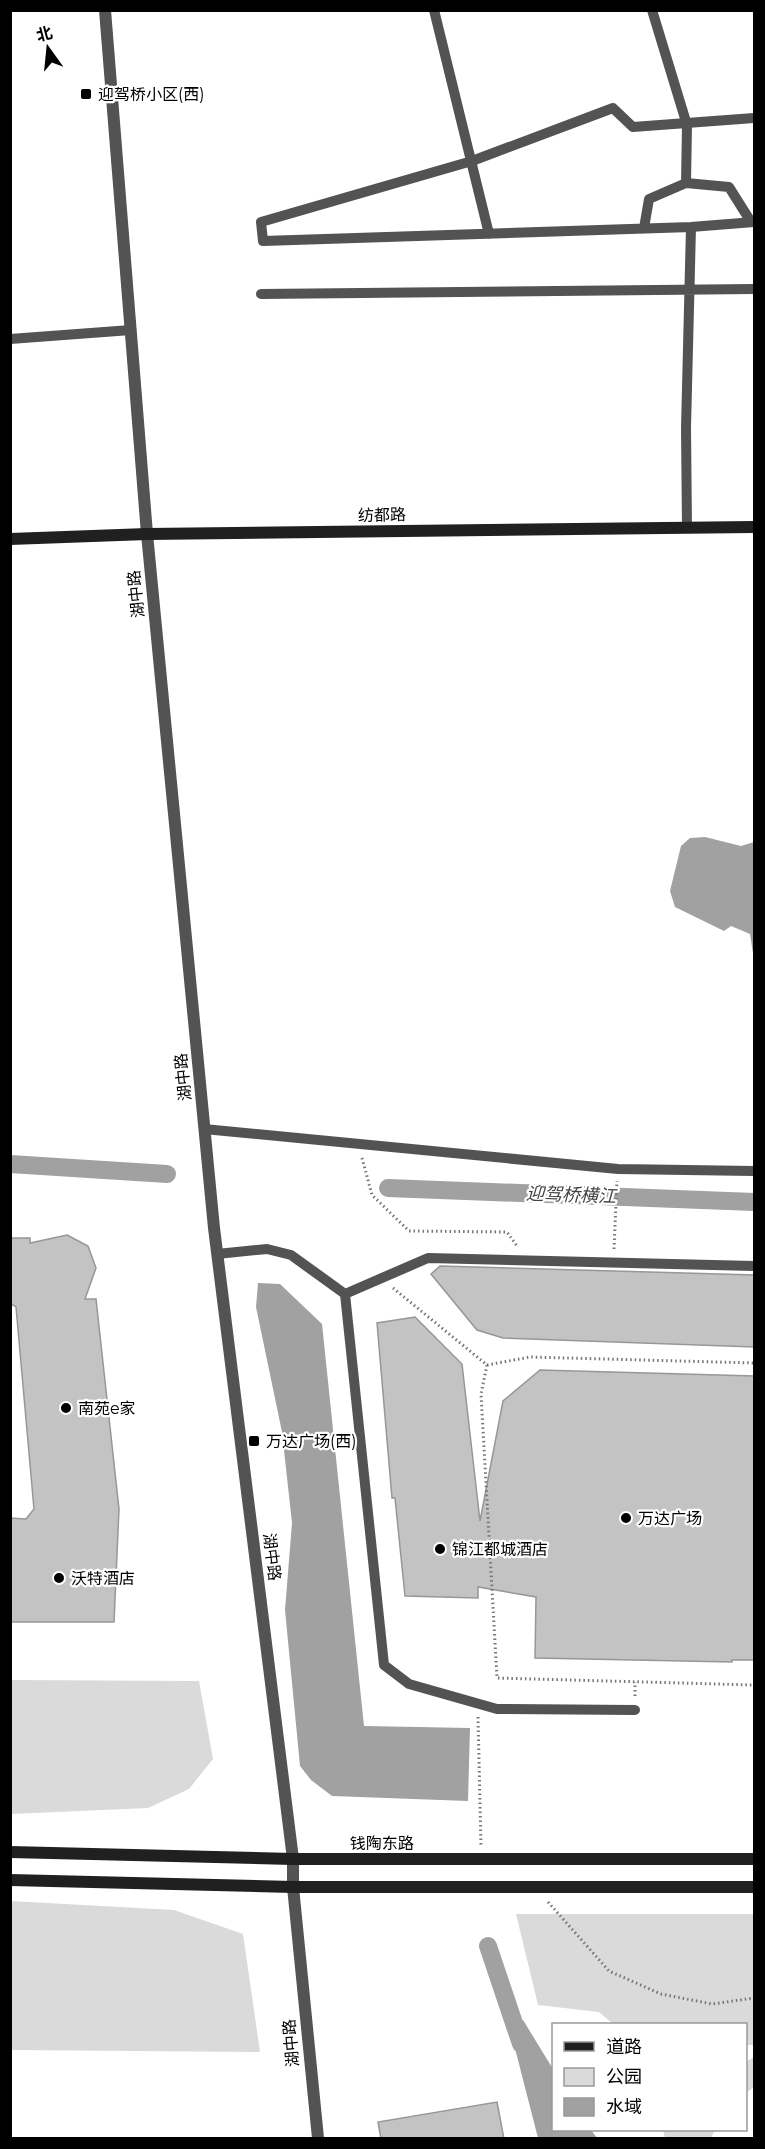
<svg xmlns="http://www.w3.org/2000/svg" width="765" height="2149" font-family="Montserrat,'Noto Sans SC',sans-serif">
<rect width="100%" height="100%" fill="#fff"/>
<path fill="#dadada" d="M11,1680l188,1 14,78 -24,30 -41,19 -137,6z
M11,1901l163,9 69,24 17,118 -249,-2z
M516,1914h238v131h-8v-21h-133l-14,-12 -61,-7z
M754,2057v30l-8,6v-31z
M663,2130h52l-4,8h-46z"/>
<path fill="#a1a1a1" d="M705,837l36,9 13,-4v118l-4,-26 -19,-8 -7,5 -49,-24 -5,-16 11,-45 9,-8z
M258,1283l22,1 42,40 42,402 106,2 -2,73 -136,-5 -21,-16 -11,-14 -15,-156 7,-87 -10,-91 -26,-125z
M523,2020l30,49 1,61h37l6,8h-59l-29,-113z"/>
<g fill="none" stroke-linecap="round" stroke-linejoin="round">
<path stroke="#a1a1a1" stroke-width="18" d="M10,1164l157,10
M388,1188l366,14
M488,1946l33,98"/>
</g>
<path fill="#c3c3c3" stroke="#979797" stroke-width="1.5" d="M67,1235l21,11 8,22 -11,31h11l23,210 -5,113h-104v-104l16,1 8,-10 -18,-202 -6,-4v-65h20v5z
M440,1266l314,9v72l-251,-9 -26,-8 -46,-56z
M415,1317l47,47 18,157 23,-120 37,-31 214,6v284h-22v2l-197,-4 1,-61 -58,-10v11l-73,-2 -10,-98h-3l-15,-175z
M497,2102l7,37h-123l-3,-17z"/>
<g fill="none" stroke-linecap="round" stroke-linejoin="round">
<path stroke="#757575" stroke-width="3" stroke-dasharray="1.5 3" stroke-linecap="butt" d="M362,1158l10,37 37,36 98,1 10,14
M614,1249l3,-68
M393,1288l94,77 43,-8 224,6
M487,1365l-6,29 16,284 257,7
M635,1696v-14
M478,1717l3,129
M548,1902l61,69 52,23 51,10 42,-6"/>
<path stroke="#535353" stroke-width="10" d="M434,10l55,224
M652,10l35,115 -1,58
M754,118l-121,9 -20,-19 -141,53 -211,61 2,19 428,-14 63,-5
M644,228l5,-29 37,-16 43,4 22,35
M261,294l493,-5
M10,339l121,-9
M687,528l-1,-100 5,-201
M204,1129l414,40 136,2
M217,1254l50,-5 24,6 54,39 83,-36 326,8
M345,1294l39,371 25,19 88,25 138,1"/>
<path stroke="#535353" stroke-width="12" d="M105,10l42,524 67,694 79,631v28l25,251"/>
<path stroke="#202020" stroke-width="12" d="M10,539l137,-5 607,-7
M10,1852l283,7h461
M10,1880l283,7h461"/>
</g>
<g fill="#000" stroke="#fff" stroke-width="2">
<rect x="80" y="88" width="12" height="12" rx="3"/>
<circle cx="66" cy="1408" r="6"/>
<rect x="248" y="1435" width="12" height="12" rx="3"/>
<circle cx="626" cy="1518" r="6"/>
<circle cx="440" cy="1549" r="6"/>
<circle cx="59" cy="1578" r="6"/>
</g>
<g text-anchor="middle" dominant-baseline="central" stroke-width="4.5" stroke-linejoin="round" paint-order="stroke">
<g font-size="16" fill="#000" stroke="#fff" text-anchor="start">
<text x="98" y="94">迎驾桥小区(西)</text>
<text x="78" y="1408">南苑e家</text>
<text x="266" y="1441">万达广场(西)</text>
<text x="638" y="1518">万达广场</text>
<text x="452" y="1549">锦江都城酒店</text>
<text x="71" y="1578">沃特酒店</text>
</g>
<g font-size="16" fill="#000" stroke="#fff">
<text transform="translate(382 515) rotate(-1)">纺都路</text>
<text transform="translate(136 594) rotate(-96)">湖中路</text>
<text transform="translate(183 1077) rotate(-96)">湖中路</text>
<text transform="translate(272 1557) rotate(83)">湖中路</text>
<text x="382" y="1843">钱陶东路</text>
<text transform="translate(291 2043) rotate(-95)">湖中路</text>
</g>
<g font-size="18" font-style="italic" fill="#424242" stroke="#fff">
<text transform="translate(571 1195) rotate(2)">迎驾桥横江</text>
</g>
</g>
<rect width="765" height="2149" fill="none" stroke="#000000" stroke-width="24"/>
<rect x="552" y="2023" width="195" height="108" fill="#ffffff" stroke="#999999" stroke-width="1.5"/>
<rect x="564" y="2042" width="30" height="9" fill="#202020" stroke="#999999" stroke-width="1.5"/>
<text x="606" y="2053" font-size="18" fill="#000000">道路</text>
<rect x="564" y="2068" width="30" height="18" fill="#dadada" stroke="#999999" stroke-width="1.5"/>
<text x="606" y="2083" font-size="18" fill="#000000">公园</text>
<rect x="564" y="2098" width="30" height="18" fill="#a1a1a1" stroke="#999999" stroke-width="1.5"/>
<text x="606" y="2113" font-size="18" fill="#000000">水域</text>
<g transform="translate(48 48) rotate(345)" stroke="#ffffff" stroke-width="4.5" paint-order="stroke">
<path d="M0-4.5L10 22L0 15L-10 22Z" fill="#000000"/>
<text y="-9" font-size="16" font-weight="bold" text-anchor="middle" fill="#000000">北</text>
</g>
</svg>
